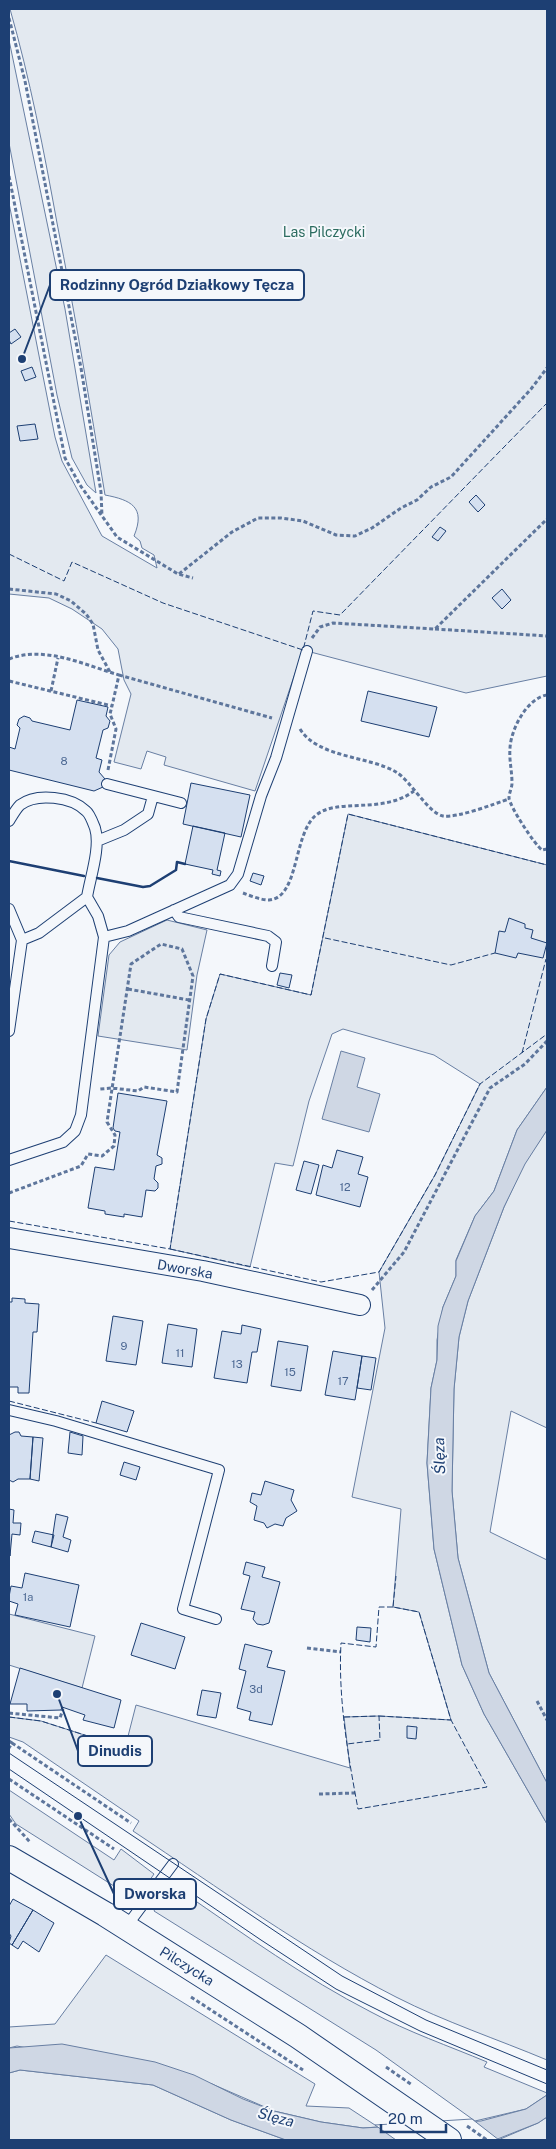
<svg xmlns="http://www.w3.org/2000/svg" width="556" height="2149" font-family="'Public Sans',sans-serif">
<rect width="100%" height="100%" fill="#f4f7fb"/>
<path fill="#e3e9f0" stroke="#687fa3" d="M10,9h537v667l-81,17 -163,-43 -48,141 -91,-26 2,-8 -19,-6 -6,18 -27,-7 17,-68 -7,-14 -6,-31 -16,-20 -30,-20 -23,-11 -40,-4v-391l46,234 7,24 40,75 55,32 -3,-13 -12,-7 -2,-7 -6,-5c12,-29 -3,-36 -29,-41 -15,-91 -30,-182 -48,-272 -13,-72 -27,-144 -47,-214z
M9,40l56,269 31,184 -9,-8 -15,-27 -15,-63 -48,-252z
M348,814l199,51v222l-30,43 -23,61 -19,25 -19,44v16l-13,31 -6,33v20l-6,28 -4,75 7,86 28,116 22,49 63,110v236c-50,-21 -102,-38 -151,-63 -92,-47 -177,-109 -263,-166l6,-10 -116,-79 -14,-5v-20l32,4 84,27 11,-43 214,63 -6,-51 35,-1 72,4 -32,-108 -26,-5 8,-98 -49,-12 33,-169 -6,-56 56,-97 45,-91 -46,-29 -91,-26 -11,5 -23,67 -16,65 -18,-3 -25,104 -80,-18 36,-230 14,-45 91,21z
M167,920l40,10 -10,45 -10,75 -89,-14 11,-81 11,-13z
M547,1130v298l-36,-17 -21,121 57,28v223l-58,-110 -31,-115 -6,-67 2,-102 5,-52 9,-36 36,-94 20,-43z
M9,1614l86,22 -13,52 -73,-23z
M9,1790l105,70 7,-11 33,25 -18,26 -120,-76 -7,-10z
M175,1890l9,3c61,42 121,85 187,119 37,20 78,34 116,50l-3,5 63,26v2l-21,14 -51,12 -99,-71 -222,-139 7,-14z
M106,1955l209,129 -9,22 43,2 29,19 -15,1 -42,-6 -47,-11 -62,-27 -195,-38 -8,2v-21l46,-3z
M20,2070l133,15 78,35 55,20h-277v-67z
M547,2117v23h-49l40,-17z"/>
<path fill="#cfd7e4" stroke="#687fa3" d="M341,1051l24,7 -8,29 23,7 -11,38 -47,-13z
M547,1087v43l-22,34 -21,43 -36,94 -9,36 -5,52 -2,102 6,67 31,115 58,110v41l-63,-110 -22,-49 -28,-116 -7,-86 4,-75 6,-28 1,-34 5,-19 13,-31v-15l19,-45 19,-25 23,-61z
M62,2044l93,18 39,13 49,24 31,12 47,11 42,6 118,-7 45,-12 21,-14v22l-9,6 -43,17h-209l-55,-20 -78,-35 -133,-15 -11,3v-25z"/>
<path fill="#f4f7fb" stroke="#687fa3" d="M472,2119l27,21h-103l-21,-15z"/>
<path fill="#d5e0f0" stroke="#1d3f73" d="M15,329l6,8 -10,7 -2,-4v-7z
M32,367l4,10 -11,4 -4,-10z
M35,424l3,15 -18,2 -3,-15z
M476,495l9,10 -7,7 -9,-10z
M440,527l6,4 -8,10 -6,-4z
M502,589l9,11 -9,9 -10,-11z
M368,691l69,16 -8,30 -68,-16z
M77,700l31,7 -2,9 4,5 -2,7 -5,2 -7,28 6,2 -3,12 6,7 -2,8 -9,4 -85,-21v-23l6,2 5,-21 -3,-3 2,-6 5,-3 6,2 2,3 38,9z
M191,783l59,12 -9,42 -58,-13z
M193,826l32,7 -8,37 4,1 -1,5 -8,-2 1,-4 -28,-6z
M253,873l11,3 -3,9 -11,-4z
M509,918l16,6v4l8,2 -2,8 16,5 -4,15 -25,-5 -2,5 -21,-5 4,-22 6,1z
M280,973l12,2 -3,13 -12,-3z
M118,1093l49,8 -10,54 5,3v6l-6,2 -2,13 4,4v5l-3,3 -9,-1 -4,27 -18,-3v3l-19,-3v-3l-17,-3 7,-41 19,3 6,-38 -5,-1 -2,-3z
M337,1150l26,7 -5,17 10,3 -8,30 -44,-12 7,-30 9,3z
M304,1161l15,4 -8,29 -15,-4z
M12,1298l13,1v4l14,1 -2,28h-4l-4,61h-11v-6h-9v-85h3z
M113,1316l30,5 -7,44 -30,-4z
M168,1324l29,5 -5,38 -30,-4z
M242,1325l19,4 -4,23h-5l-5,31 -33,-5 8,-47 19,3z
M278,1341l30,5 -7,45 -30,-5z
M333,1351l29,5 -7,44 -30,-5z
M362,1356l14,2 -5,32 -14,-2z
M102,1401l32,10 -7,21 -31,-9z
M15,1432h4l2,4 12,1 -3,42h-12l-5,3 -4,-2v-45z
M70,1432l13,4 -1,19 -14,-2z
M33,1437l10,1 -4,43 -9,-2z
M124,1462l16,5 -4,13 -16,-5z
M265,1481l29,9 -3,10 6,11 -11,7 -3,8 -8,-2 -8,4 -3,-5 -10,-3 3,-14 -7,-4 2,-9 9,2z
M9,1509l5,1 -1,13h8l-1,12 -8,-1 -2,22z
M56,1514l12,3 -5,20 8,3 -3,12 -17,-5z
M35,1531l19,4 -3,12 -19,-5z
M246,1562l19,5 -3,10 18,5 -11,41 -6,2 -6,-1 -4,-5 2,-7 -14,-3 9,-33 -7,-2z
M25,1573l54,12 -9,42 -55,-12 3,-11 -9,-3v-4l2,-11 11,2z
M141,1623l44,14 -10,32 -44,-14z
M357,1627l14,1 -1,14 -14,-2z
M245,1644l27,7 -5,16 18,4 -13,54 -23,-5 2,-8 -14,-4 9,-37 -7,-2z
M20,1668l101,32 -7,28 -31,-8 2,-5 -23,-8 -1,3 -34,1v-7h-17z
M202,1690l19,3 -5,25 -19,-3z
M407,1726l10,1 -1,12 -9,-1z
M13,1899l20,11 -21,35 -3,-2 2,-7 -2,-3v-27z
M33,1910l21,13 -15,29 -16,-11 -5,8 -6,-4z"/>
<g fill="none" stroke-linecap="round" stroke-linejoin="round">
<g stroke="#1d3f73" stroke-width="12">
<path id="service" d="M107,784l74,19
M9,821c3,-5 7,-12 11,-16 17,-13 52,-8 66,6 4,3 7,12 9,17 6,19 -5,50 -8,69l-48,36 -17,7
M97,841l27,-11 24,-16 5,-18
M9,909l13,31 -13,91
M174,910l5,7 89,19 8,6 -4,24
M104,937l24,-6 102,-46 8,-11 23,-78 15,-38 31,-107
M9,1160l54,-18 12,-11 6,-16 23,-178 -6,-21 -11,-19
M9,1410l47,11 163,49 -36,139 33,10
M126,1927l47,-63"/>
</g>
<g stroke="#1d3f73" stroke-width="22">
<path id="minor" d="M9,1238l194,33 157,34"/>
</g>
<g stroke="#1d3f73" stroke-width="26">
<path id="tertiary" d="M9,1858l96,56 193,122 151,104"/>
</g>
<path stroke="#5e769c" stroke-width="3" stroke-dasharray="4 2.5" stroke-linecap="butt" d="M9,18l16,63 56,287 20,124 1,24
M9,176l56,282 15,27 37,52 61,37 15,4
M179,574l53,-42 26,-14h23l22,3 33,14 19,1 17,-8 29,-20 16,-8 14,-13 20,-10 80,-88 16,-21
M9,589l47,5 15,7 15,13 7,10 5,26 12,22
M435,629l112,7
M312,638l8,-11 13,-4 102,6 112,-110
M9,659c35,-14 76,6 110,16l-7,31 -103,-25
M119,675l153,43
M51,691l7,-33
M547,695c-20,3 -36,34 -37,53 -1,12 2,23 2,35 0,5 -3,10 -3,15 1,9 26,47 33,52l5,-1
M300,729c18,29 69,27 96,43 15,9 32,41 47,44 15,2 51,-12 66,-17
M108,770l8,-41 -6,-15 2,-8
M243,893c8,3 18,7 26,7 30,-2 24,-64 46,-84 21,-19 67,-1 99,-25
M128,989l61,11
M9,1193l72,-27 7,-12 14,2 12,-10 1,-11 -8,-13c8,-53 16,-105 24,-158l30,-20 21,5 11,27 -16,116 -33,-5 -6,4 -26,-3 -12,1
M372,1290l32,-38 86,-164 35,-24 22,-23
M307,1648l34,4
M537,1701l10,19
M9,1713l51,5 3,-9
M9,1741l3,2 -3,5
M12,1743l119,80
M9,1779l105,70
M319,1794l36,-1
M9,1819l21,23
M191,1997l112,73
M386,2067l26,18
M467,2126l20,14"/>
<use href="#service" stroke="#f4f7fb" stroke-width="10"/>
<use href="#minor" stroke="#f4f7fb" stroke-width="20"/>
<use href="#tertiary" stroke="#f4f7fb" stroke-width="24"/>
<path stroke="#1d3f73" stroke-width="1" d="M9,1753l333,223 84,44 121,50
M9,1769l252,171 75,49 84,42 127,53"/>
<path stroke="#1d3f73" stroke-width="1" stroke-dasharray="6 2.5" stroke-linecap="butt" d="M9,554l55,27 8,-19 91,41 140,47 10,-39 27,4 207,-212
M325,938l126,27 44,-12
M522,1053l24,-94
M9,1221l161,28 36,-230 14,-45 91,21 37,-181 199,51
M170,1249l151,33 58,-10 56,-97 45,-91 67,-50
M9,1401l87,22
M393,1607h-14l-3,40 -35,-4c-3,56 7,112 17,166l129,-22 -36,-67 -32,-108 -26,-5 3,-31
M379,1716l72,4
M9,1717l32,4 84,27
M344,1717l35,-1 1,24 -33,4"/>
<path stroke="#1d3f73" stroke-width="2.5" d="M9,861l75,15
M97,878l46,9 7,-1 26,-16 1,-8 8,2"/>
</g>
<g text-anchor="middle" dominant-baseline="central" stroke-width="4" stroke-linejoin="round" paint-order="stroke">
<g font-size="11" fill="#4b6792">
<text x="64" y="761">8</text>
<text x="345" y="1187">12</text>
<text x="124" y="1346">9</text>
<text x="180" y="1353">11</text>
<text x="237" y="1364">13</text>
<text x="290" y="1372">15</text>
<text x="343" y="1381">17</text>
<text x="28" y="1597">1a</text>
<text x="256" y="1689">3d</text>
</g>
<g font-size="14" fill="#2c6c60" stroke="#f4f7fb">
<text x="324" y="232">Las Pilczycki</text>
</g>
<g font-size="14" fill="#1d3f73" stroke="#f4f7fb">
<text transform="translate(185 1269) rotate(10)">Dworska</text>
<text transform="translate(187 1966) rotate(32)">Pilczycka</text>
</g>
<g font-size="15" font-style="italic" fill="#1d3f73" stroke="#f4f7fb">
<text transform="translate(439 1456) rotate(-92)">Ślęza</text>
<text transform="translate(276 2117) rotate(15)">Ślęza</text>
</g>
</g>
<path fill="none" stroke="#1d3f73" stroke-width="2" d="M22 359L50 285M57 1694L78 1751M78 1816L114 1894"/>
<g fill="#1d3f73" stroke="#f4f7fb" stroke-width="2">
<circle cx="22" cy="359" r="5"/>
<circle cx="57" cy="1694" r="5"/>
<circle cx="78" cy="1816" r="5"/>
</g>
<g fill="#f4f7fb" stroke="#1d3f73" stroke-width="2">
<rect x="50" y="270" width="254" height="30" rx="5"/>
<rect x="78" y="1736" width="74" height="30" rx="5"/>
<rect x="114" y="1879" width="82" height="30" rx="5"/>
</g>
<g font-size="15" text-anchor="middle" font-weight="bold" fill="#1d3f73">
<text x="177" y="290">Rodzinny Ogród Działkowy Tęcza</text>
<text x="115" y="1756">Dinudis</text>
<text x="155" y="1899">Dworska</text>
</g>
<rect width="556" height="2149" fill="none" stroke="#1d3f73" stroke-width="20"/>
<path d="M381 2124v8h65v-8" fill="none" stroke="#1d3f73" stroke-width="2.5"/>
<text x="388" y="2124" font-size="15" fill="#1d3f73" stroke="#f4f7fb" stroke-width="4" paint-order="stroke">20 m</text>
</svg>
